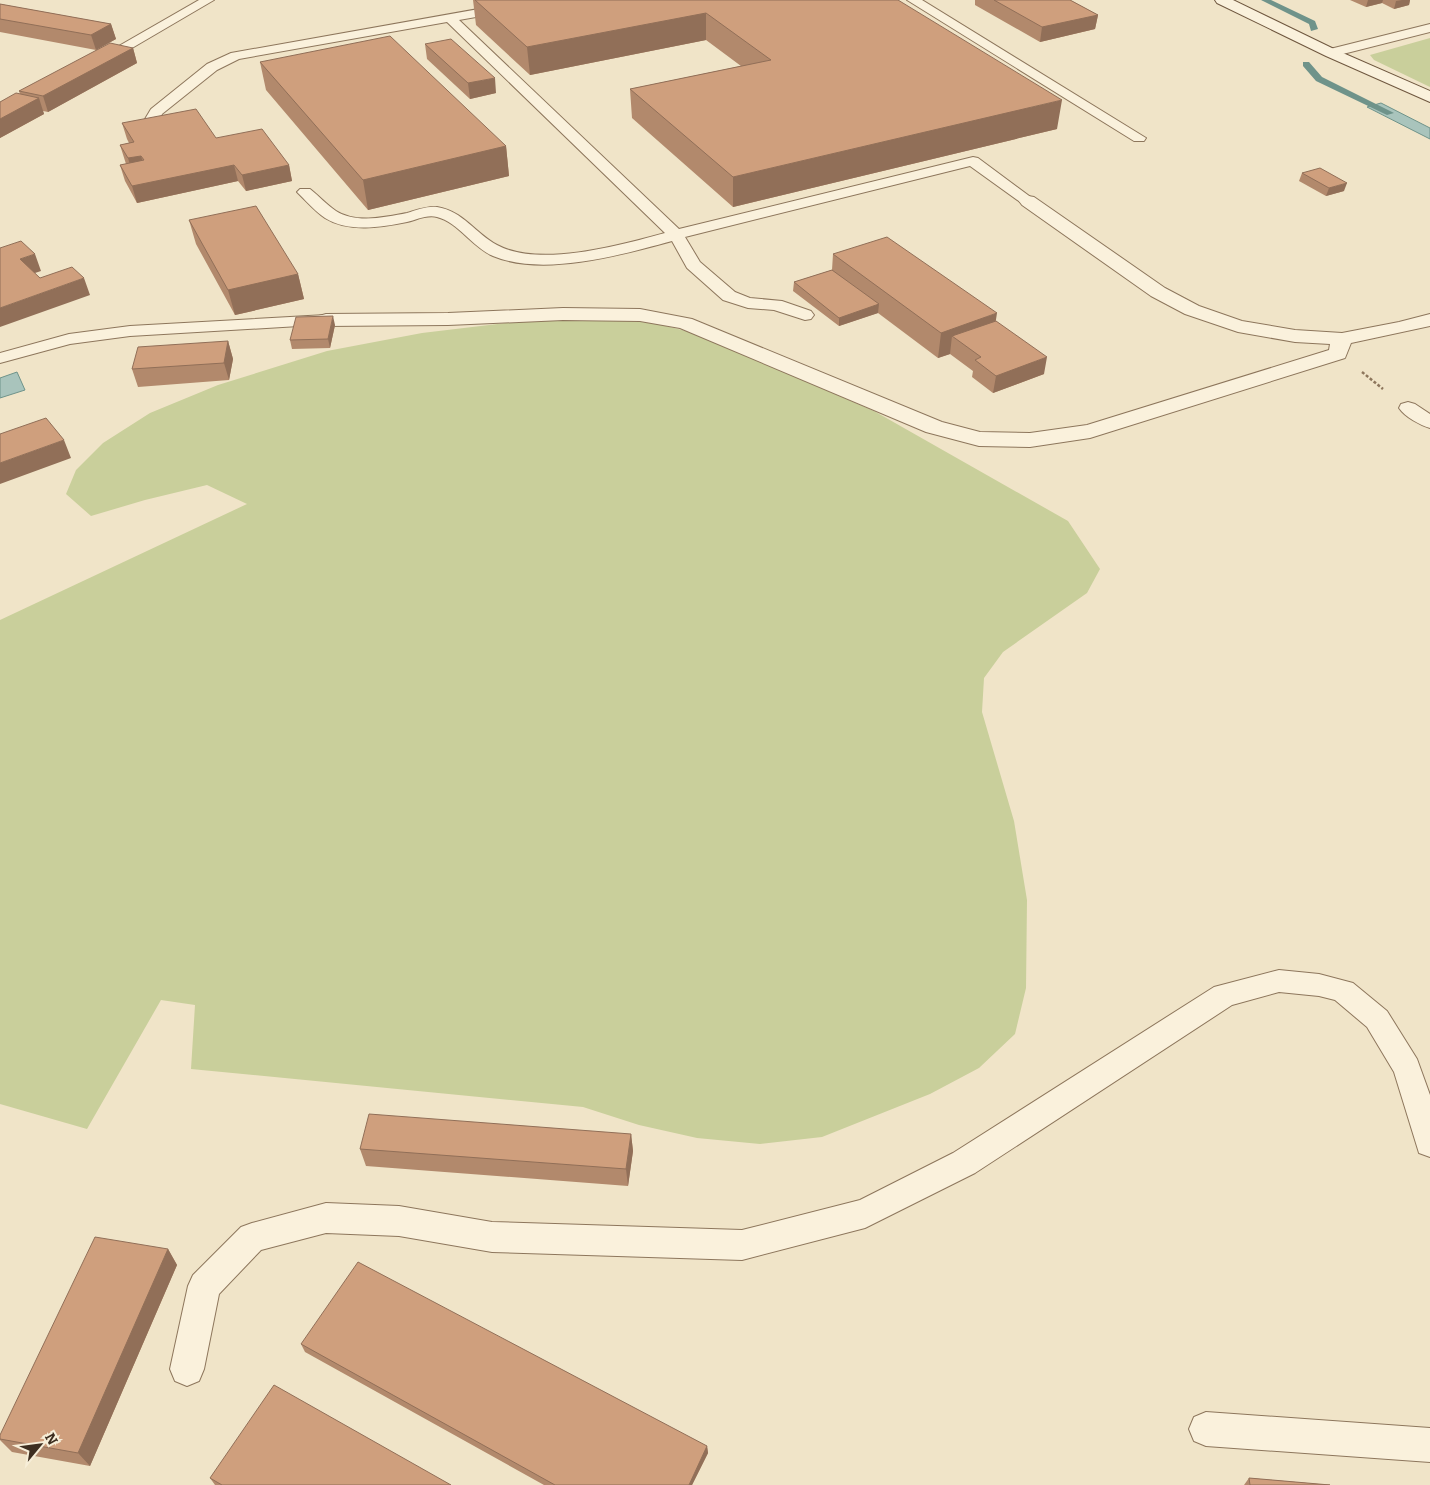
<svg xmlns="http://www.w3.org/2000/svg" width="1430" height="1485" font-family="Bitter,serif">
<rect width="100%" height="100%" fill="#f0e4c8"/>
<path fill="#c9cf9b" d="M1430,38v49l-56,-27 -4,-5z
M566,316l88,7 40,10 180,78 194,110 32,48 -13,24 -84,59 -19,26 -2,34 32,109 13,79 -1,88 -11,46 -36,34 -49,26 -108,43 -62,7 -63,-6 -58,-13 -56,-18 -392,-38 4,-64 -34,-5 -74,129 -87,-25v-484l247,-116 -40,-19 -62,15 -54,16 -25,-22 10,-24 27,-27 47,-30 68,-28 109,-34 95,-18z"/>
<path fill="#a9c4bc" stroke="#6f938a" d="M1381,103l49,25v11l-63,-32z
M17,372l8,18 -25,8v-20z"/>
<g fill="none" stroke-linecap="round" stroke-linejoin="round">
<path fill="#6f938a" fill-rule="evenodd" d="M1261,0h10l44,21 3,8 -7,2 -2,-7z
M1303,62h6l13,15 72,36 -7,2 -71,-34 -13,-15z"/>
<g stroke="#8d765c" stroke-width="2">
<path id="lane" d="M199,0h15l-111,65h-10l-2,-3z
M529,0h26l-6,4 -90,16 220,209 294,-72 5,1 58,43 -3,3h-10l-53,-38 -285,71 15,25 35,30 15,6 32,3 29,10 3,4 -3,4 -6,1 -31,-10 -26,-2 -25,-8 -36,-32 -15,-27c-51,14 -129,36 -179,15 -21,-9 -35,-34 -56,-39 -10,-3 -21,3 -30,5 -25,5 -58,11 -82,-4 -9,-6 -17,-15 -25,-23l-3,-3 3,-3h10c9,7 17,16 26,22 20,13 50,6 71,2 10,-3 20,-7 30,-6 26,4 39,27 60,38 43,23 124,0 168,-12l-218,-211 -208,37 -22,11 -55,44 -6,15h-10l-2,-3 1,-7 6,-10 56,-45 24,-11z
M907,0h15l224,138 -2,3h-10z
M1430,24v8l-99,25 -6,-4 1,-3z
M326,315l6,1 3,4 -3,4 -202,12 -60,8 -70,19v-10l69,-19 61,-8z
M1408,402l7,2 15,10v14c-10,-3 -25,-11 -31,-20l2,-4z
M1279,970l40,4 34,9 34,28 30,48 13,36v62l-11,-4 -25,-81 -27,-45 -32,-27 -16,-4 -40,-4 -47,13 -257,168 -110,55 -123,32 -250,-8 -93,-16 -73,-3 -65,17 -42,44 -15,75 -5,12 -12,5 -12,-5 -5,-12 18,-83 5,-11 48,-48 11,-4 74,-20 73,3 93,16 250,8 118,-30 93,-47 261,-166z
M1206,1412l224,16v34l-224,-16 -12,-5 -5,-12 5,-12z"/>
</g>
<g stroke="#8d765c" stroke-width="2">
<path id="street" d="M1028,196l6,1 131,91 34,18 43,15 53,9 47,3 57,-11 31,-8v12l-79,17 -6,15 -255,80 -60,9 -51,-1 -53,-14 -246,-104 -40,-7 -77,-1 -115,5 -122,1 -7,-2 -3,-4 3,-4 7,-2 122,-1 115,-5 77,1 52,10 250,103 38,10 50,1 57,-8 242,-75 1,-6 -35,-2 -57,-10 -53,-18 -34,-18 -129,-91 -3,-4 3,-4z"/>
</g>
<g stroke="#6f573f" stroke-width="2">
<path id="secondary" d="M1215,0h18l103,50 94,41v11l-104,-46 -109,-53z"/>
</g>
<path stroke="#8d765c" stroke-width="2.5" stroke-dasharray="3 2" stroke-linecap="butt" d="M1362,372l21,17"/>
<use href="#lane" fill="#faf1dc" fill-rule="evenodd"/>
<use href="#street" fill="#faf1dc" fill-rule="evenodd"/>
<use href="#secondary" fill="#faf1dc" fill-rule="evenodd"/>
</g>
<path fill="#b2896c" d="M473,0h425l159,129 -324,78 -101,-89 -2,-29 111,-23 -35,-26 -176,35 -54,-50z
M975,0h95l28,15 -3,14 -55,13 -65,-37z
M1350,0h60l-1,5 -15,4 -12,-6 -16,4z
M0,4l111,20 5,15 -20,11 -96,-18z
M425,44l71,49 -26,6 -43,-40z
M133,48l4,15 -89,49 -5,-1 1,3 -44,24v-36l20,-8 -1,-3z
M260,62l246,84 3,30 -141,34 -102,-120z
M122,123l94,15 73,27 3,16 -46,10 -8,-10 -101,22 -12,-22 -5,-16 6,-1 -6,-19 9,-2 -2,-4z
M1302,173l42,18 -18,5 -27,-15z
M189,220l109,54 6,25 -69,16 -39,-71z
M833,254l163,67 48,53 -51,19 -21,-16 1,-6 -23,-17 -12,4 -60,-45 -39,13 -46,-35 1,-9 38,-12z
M335,325l-5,23 -38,1 -2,-9z
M228,341l5,18 -4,21 -91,7 -6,-18z
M631,1134l2,17 -5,35 -262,-20 -6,-17z
M168,1249l9,16 -87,201 -78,-14 -12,-12v-5z
M301,1344l406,102 1,7 -16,32h-148l-239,-133z
M210,1478l241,7h-236z
M1249,1478l81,7h-86z"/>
<path fill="#916f58" d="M1368,0h15l-1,3 -16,4z
M1402,0h8l-1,5 -15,4 2,-8z
M706,13v27l-176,35 -3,-28z
M1098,15l-3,14 -55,13 2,-15z
M111,24l5,15 -20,11 -5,-15z
M133,48l4,15 -89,49 -5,-16z
M495,78l1,15 -26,6 -2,-16z
M39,98l5,16 -44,24v-19z
M1062,100l-5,29 -324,78v-30z
M506,146l3,30 -141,34 -5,-30z
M141,156l5,16 -13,3 -5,-17z
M234,165l4,16 -101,22 -5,-17z
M289,165l3,16 -46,10 -4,-16z
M1347,183l-3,8 -18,5 3,-8z
M35,254l6,17 -15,5 -6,-17z
M298,274l6,25 -69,16 -7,-25z
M84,278l6,17 -90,32v-19z
M879,304l-1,9 -39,13v-8z
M997,313l-4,26 -41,-3 -2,18 -12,4 3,-25z
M333,316l2,9 -5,23 -2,-9z
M228,341l5,18 -4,21 -5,-17z
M1047,357l-3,17 -51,19 3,-17z
M64,440l7,18 -71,26v-21z
M631,1134l2,17 -5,35 -2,-17z
M168,1249l9,16 -87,201 -12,-13z
M707,1446l1,7 -16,32h-3z"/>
<path fill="#cf9f7d" stroke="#916f58" d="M475,0h423l164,100 -329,77 -103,-88 141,-29 -65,-47 -179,34z
M994,0h76l28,15 -56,12z
M0,4l111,20 -20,11 -91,-16z
M390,36l116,110 -143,34 -103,-118z
M451,39l44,39 -27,5 -43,-39z
M110,43l23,5 -90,48 -24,-5z
M16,93l23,5 -39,21v-17z
M196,109l20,29 46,-9 27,36 -47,10 -8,-10 -102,21 -12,-21 24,-5 -3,-4 -13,2 -8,-13 14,-3 -12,-19z
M1320,168l27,15 -18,5 -27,-15z
M256,206l42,68 -70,16 -39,-70z
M887,237l110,76 -56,20 -108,-79z
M21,241l14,13 -15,5 20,19 32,-11 12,11 -84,30v-60z
M832,270l47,34 -40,14 -45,-36z
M333,316l-5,23 -38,1 6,-23z
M996,321l51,36 -51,19 -21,-16 6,-3 -29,-21z
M228,341l-4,22 -92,6 6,-22z
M46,418l18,22 -64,23v-29z
M369,1114l262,20 -5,35 -266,-20z
M95,1237l73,12 -90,204 -78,-14v-4z
M358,1262l349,184 -18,39h-134l-254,-141z
M274,1385l177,100h-229l-12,-7z
M1249,1478l81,7h-80z"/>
<g transform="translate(40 1445) rotate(61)" stroke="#f7eed8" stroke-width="4" paint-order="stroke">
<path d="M0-4L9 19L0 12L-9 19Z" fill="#3d2e20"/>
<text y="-8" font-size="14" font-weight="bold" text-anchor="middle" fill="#3d2e20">N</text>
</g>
</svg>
